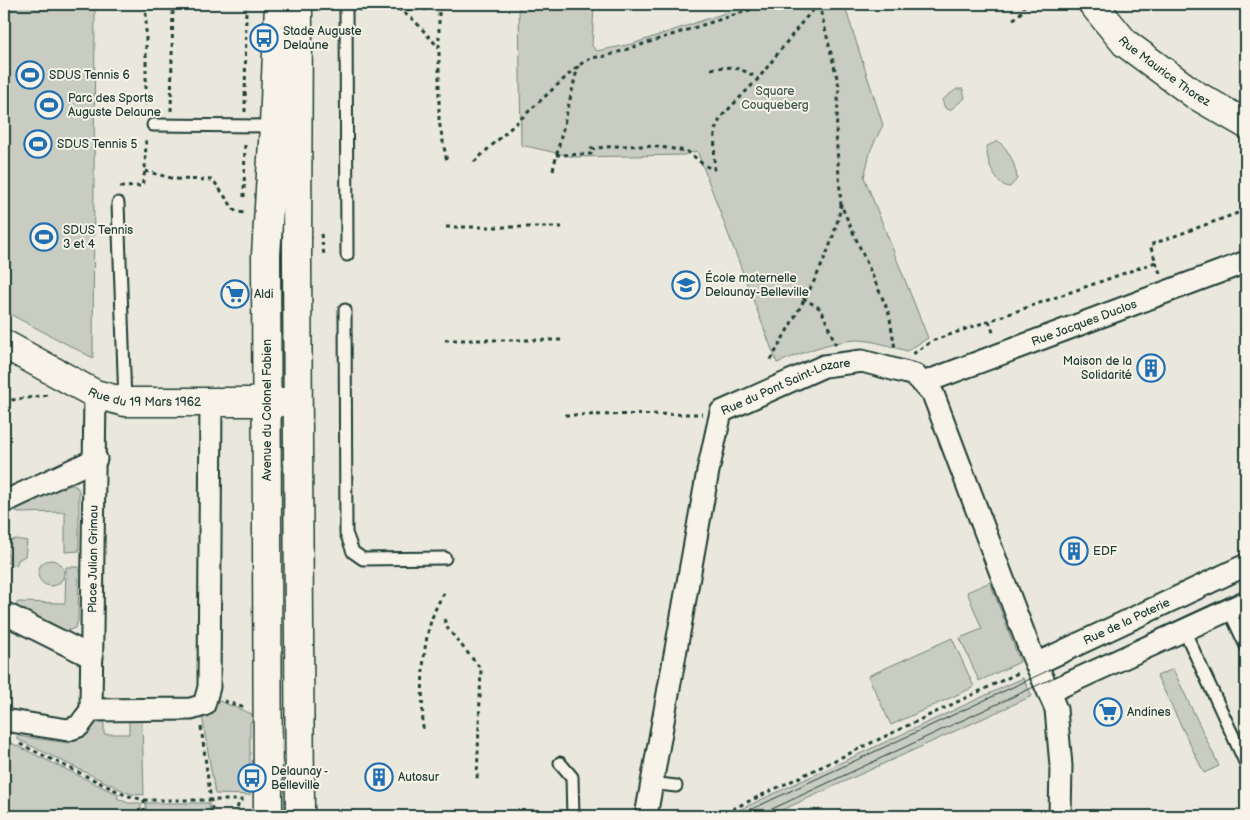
<svg xmlns="http://www.w3.org/2000/svg" width="1250" height="820" font-family="'Balsamiq Sans',sans-serif">
<rect width="100%" height="100%" fill="#eae8dd"/>
<filter id="ink" filterUnits="userSpaceOnUse"><feTurbulence type="fractalNoise" baseFrequency=".02" numOctaves="2"/><feDisplacementMap in="SourceGraphic" scale="10" xChannelSelector="R" yChannelSelector="G"/><feConvolveMatrix kernelMatrix="1 2 1 2 8 2 1 2 1" color-interpolation-filters="sRGB"/></filter>
<g filter="url(#ink)">
<path fill="#c8ccc1" stroke="#74847a" d="M4,4h91l-2,354 -89,-47z
M519,4h75l-2,42 5,5 35,-7 120,-40h92l39,121 -12,24 -7,28 64,161 -21,13c-15,-4 -34,-11 -50,-11 -28,1 -54,13 -80,23l-80,-212 -13,4 -110,2 -53,-12z
M957,89h6l2,9 -15,12 -5,-2 -3,-8z
M998,141c11,8 18,25 19,38l-7,8c-14,0 -25,-28 -23,-41z
M73,485l4,2 2,4v60l-14,1v-40l-47,1 -3,-4 48,-22z
M16,539l11,2 -2,15 -7,4 -2,6 -9,-3 2,-5 -4,-7 1,-9z
M38 573a13 13 0 1 1 26 0a13 13 0 1 1-26 0Z
M66,567h13l-1,54 -3,7 -13,5 -48,-23 4,-8 47,1z
M990,582l30,80 -41,19 -19,-43 22,-9 -15,-37z
M952,638l22,49 -83,38 -23,-49z
M1173,669l46,97 -15,7 -47,-97z
M1023,678l9,18 -263,120h-43z
M217,700l35,14v8h-2v73l-35,-1 -13,-78 11,-7z
M104,716v18h25v-17h13l2,78 -14,-1 -113,-55v-3l53,7 1,-6z
M5,740l114,55 -2,3 11,5h13v13h-137z
M146,803h63l1,13h-64z"/>
<g fill="none" stroke-linecap="round" stroke-linejoin="round">
<g stroke="#1f3d34" stroke-width="15">
<path id="lane" d="M346,4l1,251
M153,125l121,1
M118,203l7,199
M345,310l1,223 7,19 10,7 82,-1
M1229,610l17,36
M1184,630l62,134
M560,763l12,14 1,39
M650,783l26,3"/>
</g>
<g stroke="#1f3d34" stroke-width="25">
<g id="street">
<path id="s1" d="M923,383l323,-121"/>
<path d="M4,502l92,-43"/>
<path d="M4,613l88,44"/>
<path id="s2" d="M1036,664l210,-99"/>
<path d="M1049,692l197,-90"/>
<path d="M91,710l100,-1 13,-4 5,-18 2,-286"/>
<path id="s3" d="M91,710l4,-316"/>
<path d="M4,720l64,10 11,-4 12,-16"/>
<path id="s4" d="M646,816l62,-345 13,-59 103,-46 38,-5 53,14 18,19 97,256 26,59 5,57 -1,50"/>
</g>
</g>
<g stroke="#1f3d34" stroke-width="31">
<g id="secondary">
<path id="s5" d="M1093,4l32,39 69,51 52,30"/>
<path id="s6" d="M4,344l91,50 30,8h172"/>
</g>
</g>
<g stroke="#1f3d34" stroke-width="31">
<path id="primary" d="M298,4l-1,251 3,561
M268,816l-2,-561 8,-129 5,-122"/>
</g>
<path stroke="#1f3d34" stroke-width="3" stroke-dasharray="4 4" stroke-linecap="butt" d="M391,4l23,16 25,28
M439,4v117l8,41
M819,4l20,82 -3,48 5,71 48,108 6,36
M359,10l80,-1
M1013,19l6,-3 6,-12
M711,69c19,-4 32,-1 47,10
M171,111l2,-107
M245,112l1,-108
M146,113v-109
M556,155l35,-1v-5c31,-5 64,-4 94,2 10,3 15,15 29,18l1,-39 6,-13 37,-38 45,-58 14,-15
M474,162l105,-97 12,-7 15,-2 162,-52
M553,170l25,-104
M145,171l30,8 38,1 23,32 11,1
M120,187l22,-1 3,-15 1,-34
M244,197l1,-57
M446,227h119
M321,234l3,21
M1156,262l4,11
M803,298l18,11 15,36
M989,321l5,14
M445,340h120
M913,354l19,-13 224,-79 -6,-17 96,-35
M771,360c26,-50 60,-98 70,-155
M4,403l8,-3 37,-5
M565,415l137,-1
M444,619l4,10 33,40 -4,112
M224,701l21,7
M201,727l12,89
M423,729c-1,-43 -4,-100 22,-137
M20,744l105,51 19,5h102
M144,800v16
M236,816l3,-16
M718,816l302,-144"/>
<use href="#lane" stroke="#f7f3e8" stroke-width="11"/>
<use href="#street" stroke="#f7f3e8" stroke-width="21"/>
<use href="#secondary" stroke="#f7f3e8" stroke-width="28"/>
<use href="#primary" stroke="#f7f3e8" stroke-width="28"/>
<path stroke="#1f3d34" stroke-width="1" d="M737,816l509,-238
M757,816l489,-228"/>
</g>
</g>
<defs>
<g id="bus-ring" transform="scale(1.4375)"><circle r="9.5" fill="#f7f3e8" stroke="#1f6fb2" stroke-width="1.5"/><path d="M-5-6H5V4H4V6H2V4H-2V6H-4V4H-5ZM-3.5-4V0h7V-4ZM-3.5 1.2v1.5H-2V1.2ZM2 1.2v1.5H3.5V1.2Z" fill="#1f6fb2"/></g>
<g id="stadium-ring" transform="scale(1.4375)"><circle r="9.5" fill="#f7f3e8" stroke="#1f6fb2" stroke-width="1.5"/><path d="M0-5a6.5 5 0 1 0 0 10a6.5 5 0 1 0 0-10ZM-3.5-1.8h7v3.6h-7Z" fill="#1f6fb2"/></g>
<g id="school-ring" transform="scale(1.4375)"><circle r="9.5" fill="#f7f3e8" stroke="#1f6fb2" stroke-width="1.5"/><path d="M0-5L7-2L0 1L-7-2ZM-4 1L0 2.5L4 1V4Q0 6-4 4Z" fill="#1f6fb2"/></g>
<g id="supermarket-ring" transform="scale(1.4375)"><circle r="9.5" fill="#f7f3e8" stroke="#1f6fb2" stroke-width="1.5"/><path d="M-6-5.5h2.5l.6 2H6L4.5 2H-2.5L-4.4-4H-6ZM-1.5 3.2a1.3 1.3 0 1 0 .1 0ZM3 3.2a1.3 1.3 0 1 0 .1 0Z" fill="#1f6fb2"/></g>
<g id="building-ring" transform="scale(1.4375)"><circle r="9.5" fill="#f7f3e8" stroke="#1f6fb2" stroke-width="1.5"/><path d="M-4-6H4V6H1V3H-1V6H-4ZM-2.5-4.3h1.7v1.8h-1.7ZM.8-4.3h1.7v1.8H.8ZM-2.5-1h1.7V.8h-1.7ZM.8-1h1.7V.8H.8Z" fill="#1f6fb2"/></g>
</defs>
<g fill-rule="evenodd">
<use href="#bus-ring" x="264" y="38"/>
<use href="#stadium-ring" x="30" y="75"/>
<use href="#stadium-ring" x="49" y="105"/>
<use href="#stadium-ring" x="38" y="144"/>
<use href="#stadium-ring" x="44" y="237"/>
<use href="#school-ring" x="686" y="285"/>
<use href="#supermarket-ring" x="235" y="294"/>
<use href="#building-ring" x="1151" y="368"/>
<use href="#building-ring" x="1074" y="551"/>
<use href="#supermarket-ring" x="1108" y="712"/>
<use href="#building-ring" x="379" y="777"/>
<use href="#bus-ring" x="252" y="778"/>
</g>
<g text-anchor="middle" dominant-baseline="central" stroke-width="4" stroke-linejoin="round" paint-order="stroke">
<g font-size="12" fill="#1f3d34" stroke="#f7f3e8" text-anchor="start">
<text x="283" y="31">Stade Auguste<tspan x="283" dy="14">Delaune</tspan></text>
<text x="49" y="75">SDUS Tennis 6</text>
<text x="68" y="98">Parc des Sports<tspan x="68" dy="14">Auguste Delaune</tspan></text>
<text x="57" y="144">SDUS Tennis 5</text>
<text x="63" y="230">SDUS Tennis<tspan x="63" dy="14">3 et 4</tspan></text>
<text x="705" y="278">École maternelle<tspan x="705" dy="14">Delaunay-Belleville</tspan></text>
<text x="254" y="294">Aldi</text>
<text x="1132" y="361" text-anchor="end">Maison de la<tspan x="1132" dy="14">Solidarité</tspan></text>
<text x="1093" y="551">EDF</text>
<text x="1127" y="712">Andines</text>
<text x="271" y="771">Delaunay -<tspan x="271" dy="14">Belleville</tspan></text>
<text x="398" y="777">Autosur</text>
</g>
<g font-size="12" fill="#1f3d34" stroke="#f7f3e8">
<text stroke="none"><textPath href="#s5" startOffset="99">Rue Maurice Thorez</textPath></text>
<text stroke="none"><textPath href="#s1" startOffset="172">Rue Jacques Duclos</textPath></text>
<text stroke="none"><textPath href="#s4" startOffset="481">Rue du Pont Saint-Lazare</textPath></text>
<text stroke="none"><textPath href="#s6" startOffset="154">Rue du 19 Mars 1962</textPath></text>
<text transform="translate(267 410) rotate(-90)">Avenue du Colonel Fabien</text>
<text stroke="none"><textPath href="#s3" startOffset="151">Place Julian Grimau</textPath></text>
<text stroke="none"><textPath href="#s2" startOffset="100">Rue de la Poterie</textPath></text>
</g>
<g font-size="12" fill="#415a50" stroke="#f7f3e8">
<text x="775" y="91">Square<tspan x="775" dy="14">Couqueberg</tspan></text>
</g>
</g>
<rect width="1250" height="820" fill="none" stroke="#f7f3e8" stroke-width="20"/>
<rect x="10" y="10" width="1230" height="800" fill="none" stroke="#1f3d34" stroke-width="2" filter="url(#ink)"/>
</svg>
